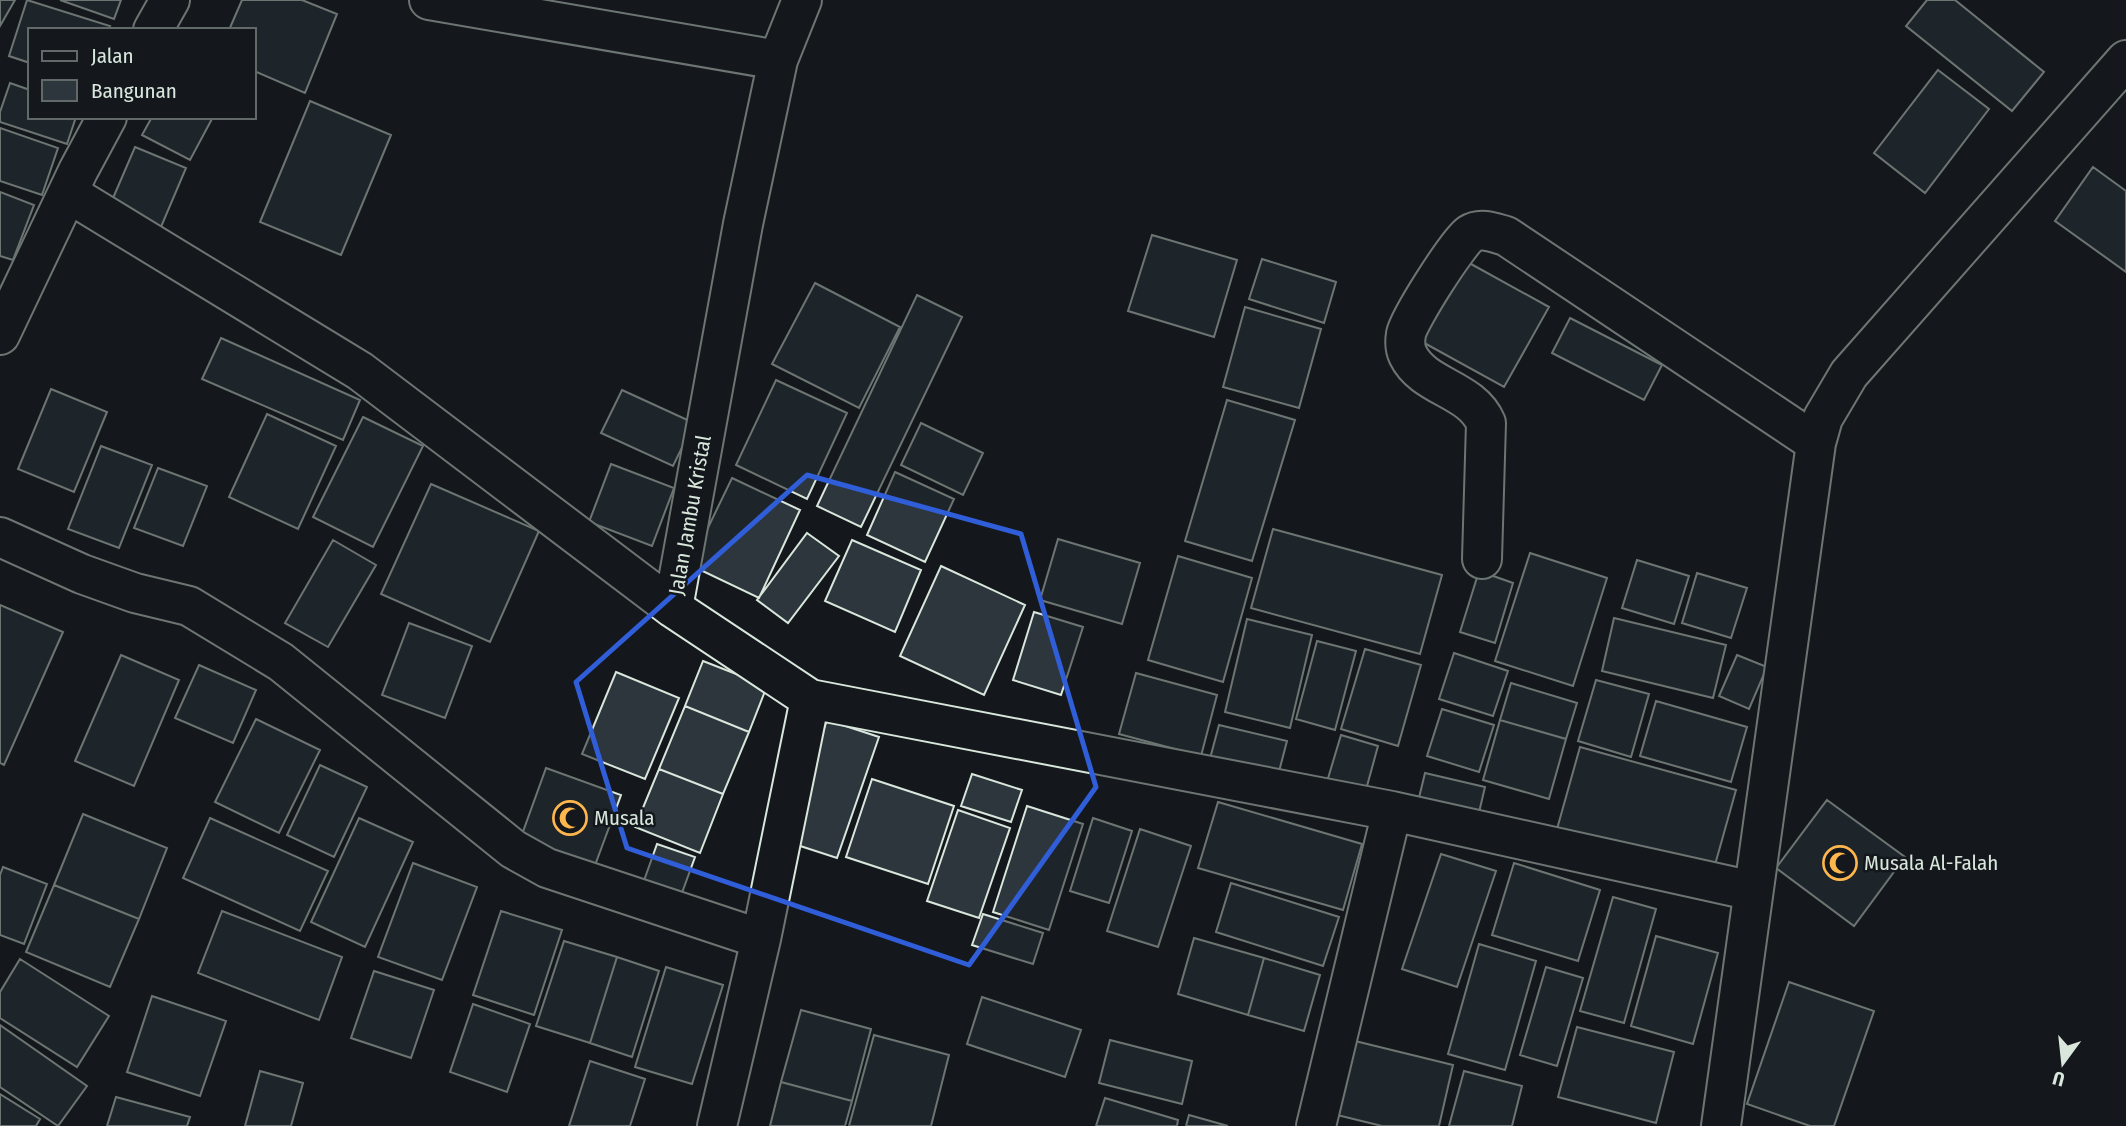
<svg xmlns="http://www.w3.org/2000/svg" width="2126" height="1126" font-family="'Fira Sans Condensed',sans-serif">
<rect width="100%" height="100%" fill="#14181c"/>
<path fill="#2c363c" stroke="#d8e6dc" stroke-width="2" d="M0,0h15l-15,26z
M27,0l83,26 -2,4h-78v33l-21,-7z
M60,0h61l-7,19z
M242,0h60l35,14 -32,79 -51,-22v-41h-25z
M1927,0h28l89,72 -32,39 -106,-85z
M1938,70l51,39 -64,84 -51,-40z
M10,83l20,7v27h46l-9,27 -67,-22v-10z
M310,101l81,34 -50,120 -81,-33z
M152,117h61l-23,43 -48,-25z
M0,128l58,20 -16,47 -42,-14z
M135,147l51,21 -25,59 -51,-22z
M2093,167l33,24v81l-71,-51z
M0,192l34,13 -21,55 -13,-4z
M1152,235l85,25 -23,77 -86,-26z
M1262,259l74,23 -12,41 -75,-24z
M1462,259l87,48 -45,80 -87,-48z
M815,283l85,44 -41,81 -87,-44z
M917,295l45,22 -101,210 -44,-21z
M1245,307l76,22 -22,79 -76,-21z
M1570,318l92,47 -18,35 -92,-47z
M221,338l139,62 -17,40 -141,-61z
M776,380l71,33 -40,86 -71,-34z
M51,389l56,23 -33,80 -56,-23z
M622,390l72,33 -21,43 -72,-33z
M1227,400l68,20 -43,141 -67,-20z
M267,414l69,32 -38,83 -69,-32z
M363,417l60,29 -50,101 -60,-30z
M921,423l62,30 -20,42 -62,-30z
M101,446l51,19 -33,83 -51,-19z
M611,464l63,24 -22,58 -63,-24z
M158,468l49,18 -24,60 -49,-18z
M895,472l59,27 -29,63 -58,-27z
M732,478l68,32 -41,88 -69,-33z
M431,484l108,47 -49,111 -109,-48z
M1273,529l169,46 -22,79 -169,-46z
M807,533l32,23 -51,67 -31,-23z
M1058,539l82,24 -18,61 -82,-24z
M333,540l43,25 -48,82 -43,-24z
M852,540l69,30 -26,62 -70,-31z
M1530,553l77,25 -34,108 -78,-25z
M1178,556l74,22 -29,104 -75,-22z
M1637,560l52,16 -15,48 -52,-16z
M941,566l84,39 -41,90 -84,-39z
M1479,571l34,12 -18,60 -35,-11z
M1697,573l50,15 -16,50 -49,-15z
M0,605l63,27 -59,133 -4,-2z
M1034,612l49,15 -22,68 -48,-15z
M1614,618l112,27 -13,53 -111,-27z
M1247,619l65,16 -22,93 -65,-16z
M409,623l63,23 -27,72 -63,-23z
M1317,641l39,10 -21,79 -39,-11z
M1365,649l56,16 -23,81 -57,-17z
M1454,653l54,18 -15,45 -54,-17z
M121,655l58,25 -45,106 -59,-25z
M1737,655l30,12 -18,42 -30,-13z
M703,661l64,25 -18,46 -64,-26z
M199,665l57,25 -23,53 -58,-25z
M616,672l63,26 -34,81 -63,-25z
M1136,673l81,22 -16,61 -82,-22z
M1596,680l53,14 -18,63 -53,-16z
M1511,683l66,20 -11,36 -66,-19z
M1656,701l91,26 -16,55 -91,-26z
M685,706l64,26 -26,62 -64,-25z
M1442,709l52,16 -15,47 -52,-16z
M256,719l64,31 -41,83 -64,-31z
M827,720l52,17 -42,121 -52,-17z
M1500,720l66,19 -17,60 -66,-19z
M1219,725l68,16 -11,42 -68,-17z
M1341,735l37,11 -14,51 -38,-12z
M1580,747l156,43 -23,82 -156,-43z
M320,765l47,22 -33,70 -47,-22z
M546,768l75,27 -27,73 -74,-28z
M659,769l64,25 -23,59 -65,-26z
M1425,773l60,14 -8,34 -60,-15z
M972,774l50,16 -11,32 -50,-16z
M872,779l82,27 -26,78 -82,-27z
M1827,800l78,57 -51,69 -78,-58z
M1218,802l144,42 -19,66 -145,-42z
M1027,806l56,18 -34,106 -56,-18z
M958,810l52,18 -31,90 -52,-17z
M83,814l84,34 -28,71 -85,-34z
M210,818l118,53 -28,60 -117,-53z
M359,818l54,24 -48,105 -54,-25z
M1093,818l39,13 -23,72 -39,-12z
M1140,829l51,17 -33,101 -51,-16z
M657,844l38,13 -16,44 -38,-12z
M1441,854l55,17 -39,116 -55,-18z
M413,863l64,24 -35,93 -64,-23z
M1514,863l86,27 -22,71 -86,-26z
M3,867l44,17 -23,60 -24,-9v-60z
M1231,883l108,34 -16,49 -107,-34z
M54,885l85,34 -29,68 -84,-35z
M1613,897l43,12 -32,114 -44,-12z
M222,911l120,46 -23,63 -121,-47z
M501,911l61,19 -28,85 -61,-20z
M983,914l60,19 -10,31 -61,-19z
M1656,936l62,17 -25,91 -62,-18z
M1194,938l70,20 -16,57 -70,-21z
M564,941l53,16 -27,86 -54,-17z
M1479,944l57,17 -31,109 -57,-16z
M617,957l42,14 -27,86 -42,-14z
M1264,958l56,17 -16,56 -56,-16z
M20,959l89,57 -32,51 -77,-49v-26z
M666,967l57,18 -31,99 -57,-17z
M1546,967l37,11 -26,88 -37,-11z
M374,971l60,19 -23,68 -60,-20z
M1789,982l85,29 -40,115h-24l-63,-22z
M152,996l74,25 -26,75 -73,-24z
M982,997l99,33 -16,47 -98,-33z
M473,1004l57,20 -23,68 -57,-20z
M801,1010l70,19 -19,72 -71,-19z
M0,1025l87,61 -29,40 -58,-39z
M1577,1027l97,25 -18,71 -98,-26z
M874,1035l75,20 -18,71h-82z
M1110,1040l82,21 -10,43 -83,-21z
M1351,1040l102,25 -14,61h-57l-49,-12z
M590,1061l55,18 -15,47h-61z
M260,1071l43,12 -12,43h-46z
M1464,1071l58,15 -10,40h-63z
M781,1082l71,19 -7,25h-75z
M0,1094l40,25 -4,7h-36z
M116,1097l74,20 -3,9h-80z
M1105,1098l73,22 -1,6h-81z
M1189,1115l39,11h-42z"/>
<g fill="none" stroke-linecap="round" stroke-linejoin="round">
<g stroke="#d8e6dc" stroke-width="42">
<path id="minor" d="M429,0l349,60
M153,30l17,-30
M68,193l292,178 313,237 137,91 -49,240 -44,187
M0,335l78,-164 29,-54
M0,537l82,37 53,19 54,13 92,56 232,187 34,19 214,71
M1482,559l4,-136c-15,-35 -62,-35 -78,-68 -3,-6 -3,-15 -2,-21 3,-15 52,-92 64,-100 11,-7 25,-1 36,2l310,207
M673,608l70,-384 35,-164 24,-60
M810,699l582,112 361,80
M1316,1126l76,-315
M1721,1126l95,-683 7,-25 26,-44 277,-314"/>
</g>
<use href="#minor" stroke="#14181c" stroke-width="38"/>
</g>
<path d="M0 0H2126V1126H0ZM807,475l214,59 75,253 -127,178 -342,-117 -51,-166z" fill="#14181c" fill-opacity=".55" fill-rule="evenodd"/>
<path fill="none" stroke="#305dd8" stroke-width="5" stroke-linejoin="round" d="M807,475l214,59 75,253 -127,178 -342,-117 -51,-166z"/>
<defs>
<g id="mosque-ring" transform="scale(1.75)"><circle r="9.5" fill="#14181c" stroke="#ffb74d" stroke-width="1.5"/><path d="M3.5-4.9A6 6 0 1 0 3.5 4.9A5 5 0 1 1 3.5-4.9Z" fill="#ffb74d"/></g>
</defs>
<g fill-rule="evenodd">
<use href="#mosque-ring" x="570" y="818"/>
<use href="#mosque-ring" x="1840" y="863"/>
</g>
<g text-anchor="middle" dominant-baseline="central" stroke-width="5" stroke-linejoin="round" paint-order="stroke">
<g font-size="21" fill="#d8e6dc" stroke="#14181c">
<text transform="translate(690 515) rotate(-80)">Jalan Jambu Kristal</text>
</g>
<g font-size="21" fill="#d8e6dc" stroke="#14181c" text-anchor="start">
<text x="594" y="818">Musala</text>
<text x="1864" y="863">Musala Al-Falah</text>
</g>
</g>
<rect x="28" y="28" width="228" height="91" fill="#14181c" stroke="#626a69" stroke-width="2"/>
<rect x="42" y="51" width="35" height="10" fill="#14181c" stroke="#626a69" stroke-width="2"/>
<text x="91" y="63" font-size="21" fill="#d8e6dc">Jalan</text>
<rect x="42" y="80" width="35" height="21" fill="#2c363c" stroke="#626a69" stroke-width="2"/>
<text x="91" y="98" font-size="21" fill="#d8e6dc">Bangunan</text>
<g transform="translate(2063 1063) rotate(195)" stroke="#14181c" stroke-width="5" paint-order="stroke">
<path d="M0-5L12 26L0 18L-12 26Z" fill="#d8e6dc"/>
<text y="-10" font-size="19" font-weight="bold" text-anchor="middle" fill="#d8e6dc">U</text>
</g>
</svg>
